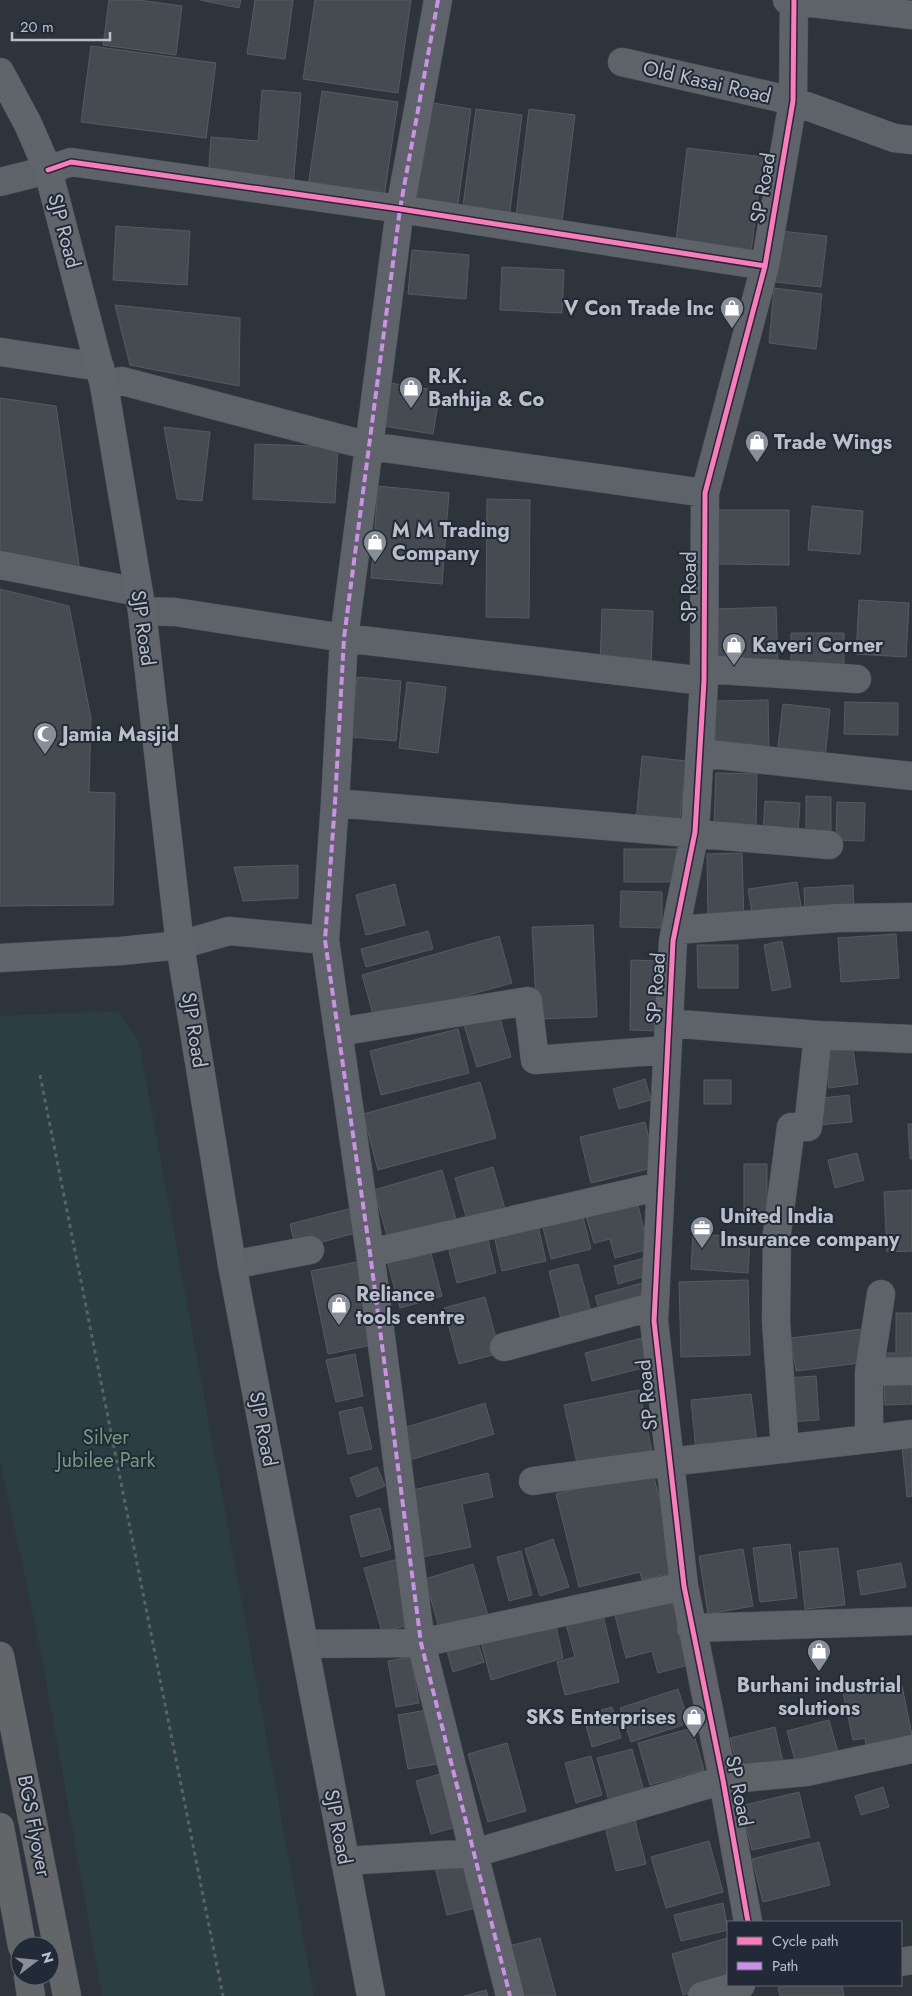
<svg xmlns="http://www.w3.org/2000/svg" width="912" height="1996" font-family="Jost,sans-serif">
<rect width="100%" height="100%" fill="#2e343b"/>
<path fill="#2b3e41" d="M118,1011l21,31 175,954h-212l-61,-344 -41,-192v-444z"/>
<path fill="#464b51" stroke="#565b63" d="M109,0h30l43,6 -6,49 -73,-10z
M200,0h41l-2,8z
M255,0h38l-8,59 -38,-5z
M315,0h96l-13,93 -95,-14z
M91,46l125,17 -10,75 -125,-16z
M262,90l39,3 -8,94 -85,-7 3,-43 47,4z
M322,91l76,11 -14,95 -76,-11z
M426,102l45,7 -14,102 -45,-6z
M476,109l46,6 -13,104 -47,-6z
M529,109l46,6 -13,107 -46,-6z
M687,148l76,9 -13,103 -75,-10z
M116,226l74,5 -3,54 -74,-5z
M781,231l46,5 -6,51 -46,-5z
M412,250l57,5 -3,44 -58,-5z
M502,267l62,3 -2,43 -62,-3z
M774,288l48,6 -6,55 -47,-6z
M115,305l125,13 -1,68 -109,-21z
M390,383l50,8 -7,43 -50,-8z
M0,398l56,8 24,166 -80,-18z
M164,427l46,5 -8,69 -25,-2z
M255,444l83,3 -3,56 -82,-4z
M378,486l71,7 -7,91 -71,-6z
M487,499l43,1 -1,118 -43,-1z
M812,506l51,5 -3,43 -52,-4z
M718,510h71v55l-71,-1z
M0,589l69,17 22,112 -2,74 26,1 -2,112 -113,1z
M859,600l50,3 -3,54 -50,-3z
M776,607l2,59 -60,1 -2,-58z
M602,609l51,2 -2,56 -51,-2z
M791,633h53v36l-53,-1z
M357,677l44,4 -5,60 -45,-4z
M407,682l39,5 -8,66 -39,-5z
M768,700l1,50 -53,1 -1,-50z
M845,702l53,1v32l-54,-1z
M783,704l47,5 -5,50 -48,-4z
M642,756l44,5 -7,66 -43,-4z
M716,773l41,1 -1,54 -42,-1z
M806,796l25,1v33l-25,1z
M765,801l35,2 -2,31 -35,-2z
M837,802l28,1 -1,38 -28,-1z
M624,849h53v33h-53z
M742,853l2,69h-36l-1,-68z
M298,865v33l-55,3 -9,-34z
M797,882l5,30 -49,7 -5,-30z
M395,884l10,41 -39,10 -10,-40z
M853,885l1,25 -49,3 -1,-25z
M621,891l41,1v36l-42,-1z
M593,925l4,92 -60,2 -5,-92z
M428,931l5,18 -67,18 -5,-18z
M896,934l3,44 -58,4 -3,-44z
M499,936l13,47 -137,38 -13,-46z
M782,941l9,46 -19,4 -8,-46z
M697,945h41v43h-40z
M631,960l27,1 -1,70 -27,-1z
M499,1015l12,42 -34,10 -13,-42z
M458,1029l11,44 -88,22 -11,-44z
M852,1042l6,42 -29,4 -6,-42z
M645,1079l6,21 -32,9 -6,-20z
M704,1080h27v24h-27z
M480,1082l16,56 -118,32 -15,-56z
M849,1095l3,27 -34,3 -3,-26z
M645,1122l11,45 -65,16 -11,-46z
M908,1124h4v35h-2z
M857,1153l7,27 -29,8 -7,-28z
M744,1164h23v54h-23z
M493,1167l12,42 -38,11 -12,-42z
M442,1170l16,56 -68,20 -16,-56z
M912,1190v61l-25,1 -3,-60z
M637,1202l12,47 -34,9 -5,-19 -16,4 -8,-27z
M352,1208l7,24 -63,17 -6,-25z
M581,1209l10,40 -40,10 -10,-39z
M537,1221l9,40 -44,10 -9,-40z
M485,1228l11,45 -39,10 -11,-45z
M693,1234l57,3 -2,36 -57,-4z
M428,1242l14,54 -42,12 -15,-55z
M649,1257l4,17 -35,10 -4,-18z
M362,1261l10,84 -44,9 -17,-83z
M578,1264l14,51 -30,8 -13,-52z
M748,1280l2,75 -69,2 -2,-75z
M646,1282l6,20 -51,14 -6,-20z
M485,1297l15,56 -41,11 -15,-56z
M896,1313h16v54h-33l1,-14h16z
M863,1329l5,33 -72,9 -5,-33z
M642,1338l8,28 -58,15 -7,-28z
M355,1354l8,42 -27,6 -10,-42z
M816,1376l3,44 -32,2 -3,-44z
M912,1377v27l-27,1 -1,-27z
M639,1390l14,66 -74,16 -15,-67z
M751,1394l6,49 -61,7 -5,-50z
M485,1403l9,31 -87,27 -10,-31z
M362,1407l10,42 -24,5 -9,-42z
M912,1435v61l-5,1 -6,-61z
M377,1467l8,19 -28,11 -7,-19z
M652,1470l24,92 -5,11 -29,7 -2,-8 -61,15 -23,-93z
M488,1473l5,24 -31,7 9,43 -53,11 -14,-66z
M380,1508l11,41 -30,8 -11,-41z
M553,1539l16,48 -29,9 -15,-47z
M790,1544l7,54 -37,4 -7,-54z
M838,1548l7,57 -40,4 -6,-57z
M743,1549l10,57 -45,8 -9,-58z
M521,1551l11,44 -23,6 -12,-44z
M398,1559l18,64 -34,9 -18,-64z
M901,1563l5,24 -45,8 -4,-24z
M473,1564l16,55 -48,15 -16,-55z
M671,1593l18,72 -31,8 -6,-22 -26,7 -13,-50z
M603,1615l16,67 -54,13 -8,-33 18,-5 -9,-33z
M555,1622l8,36 -72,22 -10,-38z
M475,1634l9,28 -31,10 -8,-28z
M411,1657l8,46 -23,4 -8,-46z
M901,1681l11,54 -46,10 -1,-7 -12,2 -10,-47z
M678,1689l11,34 -58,19 -11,-34z
M612,1707l9,31 -29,9 -9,-32z
M427,1710l10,54 -29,5 -10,-54z
M829,1720l10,36 -42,12 -10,-37z
M775,1727l8,35 -44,11 -9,-35z
M692,1728l12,42 -54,15 -12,-42z
M507,1743l19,68 -38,11 -20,-68z
M632,1749l12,42 -35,10 -12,-43z
M591,1756l11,39 -26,8 -11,-40z
M444,1773l16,53 -29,8 -15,-53z
M883,1787l6,20 -28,8 -6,-19z
M799,1792l11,45 -58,13 -11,-44z
M635,1820l11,44 -30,7 -11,-44z
M709,1841l14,51 -57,16 -15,-51z
M819,1842l11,43 -67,17 -11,-43z
M465,1860l11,48 -29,7 -12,-48z
M723,1903l5,27 -47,11 -7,-26z
M540,1938l16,58h-42l-13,-48z
M728,1938v44l-45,13 -11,-41z
M794,1985h48l2,11h-64l-2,-8z
M486,1990l2,6h-24z"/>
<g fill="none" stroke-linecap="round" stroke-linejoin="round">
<g stroke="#4c5056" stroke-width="29">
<path id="minor" d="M438,0l-38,209 -56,429 -9,165 -10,137 45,313 51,390 89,353
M787,0l125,15
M622,62l171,39 101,37 18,2
M0,182l48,-12 23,-8 329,47 365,57
M1,352l99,15
M104,385l18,-4 247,65 336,47
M0,565l138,27
M142,611l33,1 169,26 360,43
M704,669l153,10
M700,753l212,23
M335,803l494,42
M676,930l162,-12 74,-1
M180,945l49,-14 96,9
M668,1023l150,12 94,4
M338,1032l190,-31 7,59 132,-10
M370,1253l291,-67
M232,1265l78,-15
M504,1347l151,-41
M869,1372l43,-1
M869,1439v-67l12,-78
M785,1449l-9,-128 1,-88 14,-106h17l10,-92
M533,1481l136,-19 243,-28
M691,1628l221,-7
M304,1644l117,-1 263,-57
M345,1861l130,-8 248,-73 83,-8 106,-23
M748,1922l-25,-142 -39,-194 -30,-265 19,-380 22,-109 9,-151 1,-188 60,-227 28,-165 1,-101
M901,1962l11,-2
M702,1996l39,-11"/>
</g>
<g stroke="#4c5058" stroke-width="29">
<path id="major" d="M0,72l28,52 20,46 56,215 38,226 38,334 52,320 139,731
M0,958l121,-7 59,-6"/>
</g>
<g stroke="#4b5057" stroke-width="29">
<path id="highway" d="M0,1656l67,340
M0,1827l22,119
M28,1976l3,20"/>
</g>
<path stroke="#5b6166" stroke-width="3" stroke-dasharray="4 4" stroke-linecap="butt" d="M40,1075l183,921"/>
<use href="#minor" stroke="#5e6269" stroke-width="28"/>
<use href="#major" stroke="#60656b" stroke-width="28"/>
<use href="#highway" stroke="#636669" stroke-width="28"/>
<path stroke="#ce8fe9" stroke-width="4" stroke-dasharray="8 4" stroke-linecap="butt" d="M438,0l-38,209 -56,429 -9,165 -10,137 45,313 51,390 89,353"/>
<g stroke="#212a36" stroke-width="8">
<path id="cycleway" d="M48,170l23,-8 329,47 365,57
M748,1922l-25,-142 -39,-194 -30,-265 19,-380 22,-109 9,-151 1,-188 60,-227 28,-165 1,-101"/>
</g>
<use href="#cycleway" stroke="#fd7abc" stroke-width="5"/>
</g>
<defs>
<g id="shop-pin" transform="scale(1.25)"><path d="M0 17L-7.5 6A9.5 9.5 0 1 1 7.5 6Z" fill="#888f99" stroke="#212a36"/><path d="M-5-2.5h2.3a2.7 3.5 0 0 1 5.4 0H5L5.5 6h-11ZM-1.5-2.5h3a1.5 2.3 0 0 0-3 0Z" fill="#fff"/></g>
<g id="mosque-pin" transform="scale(1.25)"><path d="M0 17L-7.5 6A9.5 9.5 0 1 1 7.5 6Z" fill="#888f99" stroke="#212a36"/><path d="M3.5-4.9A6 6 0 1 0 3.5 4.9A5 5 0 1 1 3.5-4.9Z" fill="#fff"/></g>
<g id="office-pin" transform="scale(1.25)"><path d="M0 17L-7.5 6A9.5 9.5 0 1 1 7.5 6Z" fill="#888f99" stroke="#212a36"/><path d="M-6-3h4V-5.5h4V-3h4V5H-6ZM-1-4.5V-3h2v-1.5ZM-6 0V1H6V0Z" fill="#fff"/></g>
</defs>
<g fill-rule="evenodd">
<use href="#shop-pin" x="732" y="308"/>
<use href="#shop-pin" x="411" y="388"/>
<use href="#shop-pin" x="757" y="442"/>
<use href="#shop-pin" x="375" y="542"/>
<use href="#shop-pin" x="734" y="645"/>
<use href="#mosque-pin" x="45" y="734"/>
<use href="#office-pin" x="702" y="1228"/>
<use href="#shop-pin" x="339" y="1305"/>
<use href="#shop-pin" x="819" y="1651"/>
<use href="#shop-pin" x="694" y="1717"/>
</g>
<g text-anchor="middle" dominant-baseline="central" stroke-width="4" stroke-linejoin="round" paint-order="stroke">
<g font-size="20" fill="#b9c0cb" stroke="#212a36">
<text transform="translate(707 82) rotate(13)">Old Kasai Road</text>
<text transform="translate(763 188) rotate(-81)">SP Road</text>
<text transform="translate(64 231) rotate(75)">SJP Road</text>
<text transform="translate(689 587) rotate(-90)">SP Road</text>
<text transform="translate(143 628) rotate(82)">SJP Road</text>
<text transform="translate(656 988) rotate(-86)">SP Road</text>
<text transform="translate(194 1030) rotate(81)">SJP Road</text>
<text transform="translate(647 1395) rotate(-96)">SP Road</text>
<text transform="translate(263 1429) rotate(79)">SJP Road</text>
<text transform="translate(739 1791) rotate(79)">SP Road</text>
<text transform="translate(34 1826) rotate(79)">BGS Flyover</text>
<text transform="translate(338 1827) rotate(79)">SJP Road</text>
</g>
<g font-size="20" font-weight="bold" fill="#b9c0cb" stroke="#212a36" text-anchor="start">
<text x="714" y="308" text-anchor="end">V Con Trade Inc</text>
<text x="428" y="376">R.K.<tspan x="428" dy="23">Bathija &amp; Co</tspan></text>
<text x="774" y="442">Trade Wings</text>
<text x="392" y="530">M M Trading<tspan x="392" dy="23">Company</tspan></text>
<text x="752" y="645">Kaveri Corner</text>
<text x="62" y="734">Jamia Masjid</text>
<text x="720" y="1216">United India<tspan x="720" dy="23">Insurance company</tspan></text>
<text x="356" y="1294">Reliance<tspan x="356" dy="23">tools centre</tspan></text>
<text x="819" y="1685" text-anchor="middle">Burhani industrial<tspan x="819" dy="23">solutions</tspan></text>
<text x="676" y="1717" text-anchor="end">SKS Enterprises</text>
</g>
<g font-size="20" fill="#719b7a" stroke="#212a36">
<text x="106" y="1437">Silver<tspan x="106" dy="23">Jubilee Park</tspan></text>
</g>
</g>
<rect x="727" y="1921" width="175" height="65" fill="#212a36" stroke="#5e6672"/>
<rect x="737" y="1937" width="25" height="8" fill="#fd7abc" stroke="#5e6672"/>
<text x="772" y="1946" font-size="15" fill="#b9c0cb">Cycle path</text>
<rect x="737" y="1962" width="25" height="8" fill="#ce8fe9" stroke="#5e6672"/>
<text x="772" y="1971" font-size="15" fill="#b9c0cb">Path</text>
<g transform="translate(35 1961) rotate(74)"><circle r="24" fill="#212a36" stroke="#5e6672"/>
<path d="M0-4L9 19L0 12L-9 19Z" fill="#888f99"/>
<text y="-8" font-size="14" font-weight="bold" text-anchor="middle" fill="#b9c0cb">N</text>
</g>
<path d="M12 32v8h98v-8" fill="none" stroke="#b9c0cb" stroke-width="2.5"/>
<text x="20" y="32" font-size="15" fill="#b9c0cb" stroke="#212a36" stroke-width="4" paint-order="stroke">20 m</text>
</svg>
